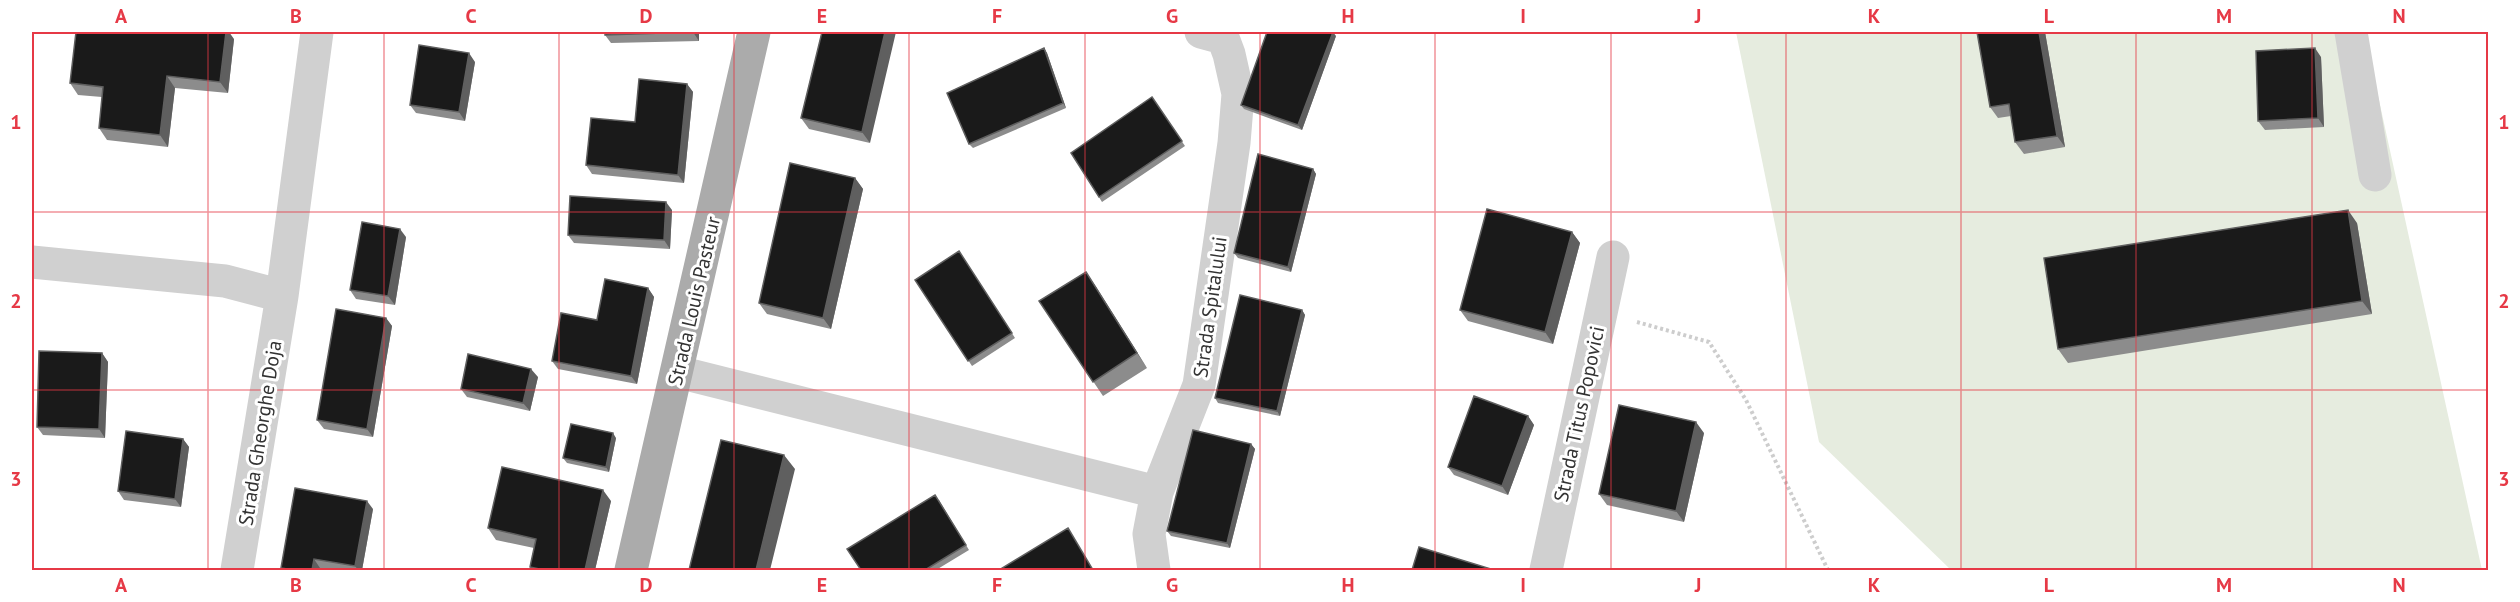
<svg xmlns="http://www.w3.org/2000/svg" width="2520" height="602" font-family="'PT Sans',sans-serif">
<rect width="100%" height="100%" fill="#fff"/>
<path fill="#e6ecdf" d="M1736,32h628l118,538h-531l-132,-128z"/>
<g fill="none" stroke-linecap="round" stroke-linejoin="round">
<path stroke="#cdcdcd" stroke-width="4" stroke-dasharray="3 3" stroke-linecap="butt" d="M1637,322l72,20 37,58 82,170"/>
<path stroke="#d0d0d0" stroke-width="33" d="M2351,32l24,143
M32,262l193,19 57,15
M678,372l479,120
M237,570l45,-274 35,-264
M1154,570l-5,-36 8,-42 42,-107 35,-242 4,-49 -9,-40 -6,-16 -22,-6
M1546,570l67,-313"/>
<path stroke="#ababab" stroke-width="33" d="M631,570l123,-538"/>
</g>
<path fill="#8c8c8c" d="M605,32h94v9l-88,2 -6,-8z
M822,32l48,111 -61,-14 -8,-11z
M1977,32h68l20,115 -41,7 -9,-12 -4,-26 -13,2 -8,-11z
M1336,36l-34,94 -58,-21 -3,-4z
M234,39l-6,54 -53,-5 -7,59 -61,-7 -8,-12 3,-31 -24,-2 -8,-12z
M1044,48l3,5 19,55 -93,40 -4,-4z
M2321,57l3,70 -59,3 -7,-9z
M475,62l-10,59 -49,-8 -6,-8z
M687,84l6,8 -9,91 -92,-9 -6,-9 49,-43z
M1152,97l33,49 -83,56 -31,-49z
M1313,169l3,5 -25,98 -53,-14 -4,-5z
M855,178l8,11 -32,140 -64,-15 -8,-11z
M672,210l-2,39 -96,-6 -6,-8z
M2357,223l15,91 -304,49 -10,-14z
M1572,232l8,11 -27,101 -85,-23 -8,-11z
M406,237l-11,68 -39,-6 -6,-9z
M959,251l56,87 -43,28 -57,-86z
M1086,272l10,15 51,81 -44,28 -64,-95z
M648,288l6,9 -17,87 -79,-15 -6,-8 45,-41z
M1302,310l3,5 -25,101 -62,-13 -3,-5z
M386,318l6,8 -19,111 -49,-8 -7,-9z
M102,353l6,9 -3,76 -62,-3 -6,-8z
M538,377l-8,34 -63,-14 -6,-8z
M1528,416l6,9 -26,70 -54,-20 -6,-8z
M1704,433l-20,89 -77,-17 -8,-11z
M616,438l-7,34 -42,-9 -4,-5z
M183,439l6,8 -8,60 -57,-7 -6,-9z
M1251,444l4,5 -25,99 -59,-12 -4,-5z
M939,500l30,50 -33,20h-75z
M611,501l-16,69h-63l-2,-3 4,-19 -38,-8 -8,-12z
M373,509l-11,61h-27l-15,-2v2h-37l-2,-2z"/>
<path fill="#5f5f5f" d="M226,32h3l5,7 -6,54 -8,-11z
M693,32h6v9z
M885,32h11l-26,111 -8,-11z
M1333,32l3,4 -34,94 -4,-5z
M2039,32h6l20,115 -8,-11z
M1044,48l3,5 19,55 -3,-5z
M2315,48l6,9 3,70 -6,-9z
M469,53l6,9 -10,59 -6,-9z
M167,76l8,12 -7,59 -8,-12z
M687,84l6,8 -9,91 -6,-8z
M1313,169l3,5 -25,98 -3,-5z
M855,178l8,11 -32,140 -8,-11z
M666,202l6,8 -2,39 -6,-9z
M2348,210l9,13 15,91 -10,-13z
M400,229l6,8 -11,68 -7,-9z
M1572,232l8,11 -27,101 -8,-12z
M1086,272l10,15 51,81 -10,-15z
M648,288l6,9 -17,87 -6,-8z
M1302,310l3,5 -25,101 -3,-5z
M386,318l6,8 -19,111 -6,-8z
M102,353l6,9 -3,76 -6,-9z
M531,369l7,8 -8,34 -7,-8z
M1528,416l6,9 -26,70 -6,-9z
M1696,422l8,11 -20,89 -8,-11z
M613,433l3,5 -7,34 -3,-5z
M183,439l6,8 -8,60 -6,-8z
M1251,444l4,5 -25,99 -3,-5z
M784,455l11,14 -25,101h-14z
M603,490l8,11 -16,69h-10z
M367,501l6,8 -11,61h-4l-3,-4z
M314,559l6,9v2h-8z"/>
<path fill="#1a1a1a" stroke="#5f5f5f" stroke-width="1.5" d="M76,32h150l-6,50 -53,-6 -7,59 -61,-7 4,-41 -33,-4z
M605,32h88l-88,3z
M822,32h63l-23,100 -61,-14z
M1267,32h66l-35,93 -57,-20z
M1977,32h62l18,104 -42,6 -6,-38 -19,3z
M419,45l50,8 -10,59 -49,-7z
M1044,48l19,55 -94,41 -22,-51z
M2315,48l3,70 -60,3 -2,-70z
M639,79l48,5 -9,91 -92,-10 5,-47 44,4z
M1152,97l30,44 -83,56 -28,-44z
M1258,154l55,15 -25,98 -54,-14z
M790,163l65,15 -32,140 -64,-15z
M570,196l96,6 -2,38 -96,-5z
M1487,209l85,23 -27,100 -85,-22z
M2348,210l14,91 -304,48 -14,-91z
M362,222l38,7 -12,67 -38,-6z
M959,251l53,82 -44,28 -53,-81z
M1086,272l51,81 -44,29 -54,-81z
M605,279l43,9 -17,88 -79,-15 9,-48 36,7z
M1240,295l62,15 -25,101 -62,-13z
M336,309l50,9 -19,111 -50,-9z
M39,351l63,2 -3,76 -62,-2z
M468,354l63,15 -8,34 -62,-14z
M1474,396l54,20 -26,70 -54,-19z
M1619,405l77,17 -20,89 -77,-17z
M571,424l42,9 -7,34 -43,-9z
M1193,430l58,14 -24,99 -60,-12z
M126,431l57,8 -8,60 -57,-8z
M721,440l63,15 -28,115h-67z
M502,467l101,23 -18,80h-41l-14,-3 6,-28 -48,-11z
M295,488l72,13 -12,65 -41,-7 -2,11h-18l-13,-2z
M935,495l31,50 -41,25h-64l-14,-21z
M1068,528l25,42h-94z
M1419,547l72,22v1h-79z"/>
<path fill="none" stroke="#e63946" stroke-width="1.5" stroke-opacity="0.55" d="M208,32v538M384,32v538M559,32v538M734,32v538M909,32v538M1085,32v538M1260,32v538M1435,32v538M1611,32v538M1786,32v538M1961,32v538M2136,32v538M2312,32v538M32,212h2456M32,390h2456"/>
<g text-anchor="middle" dominant-baseline="central" stroke-width="6" stroke-linejoin="round" paint-order="stroke">
<g font-size="20" fill="#333" stroke="#fff">
<text transform="translate(694 301) rotate(-77)">Strada Louis Pasteur</text>
<text transform="translate(1210 307) rotate(-82)">Strada Spitalului</text>
<text transform="translate(1579 414) rotate(-78)">Strada Titus Popovici</text>
<text transform="translate(260 433) rotate(-81)">Strada Gheorghe Doja</text>
</g>
</g>
<rect width="2520" height="602" fill="none" stroke="#ffffff" stroke-width="66"/>
<rect x="33" y="33" width="2454" height="536" fill="none" stroke="#e63946" stroke-width="2"/>
<g font-size="20" text-anchor="middle" font-weight="bold" fill="#e63946">
<text x="121" y="23">A</text>
<text x="296" y="23">B</text>
<text x="471" y="23">C</text>
<text x="646" y="23">D</text>
<text x="822" y="23">E</text>
<text x="997" y="23">F</text>
<text x="1172" y="23">G</text>
<text x="1348" y="23">H</text>
<text x="1523" y="23">I</text>
<text x="1698" y="23">J</text>
<text x="1874" y="23">K</text>
<text x="2049" y="23">L</text>
<text x="2224" y="23">M</text>
<text x="2399" y="23">N</text>
<text x="16" y="129">1</text>
<text x="2504" y="129">1</text>
<text x="16" y="308">2</text>
<text x="2504" y="308">2</text>
<text x="16" y="486">3</text>
<text x="2504" y="486">3</text>
<text x="121" y="592">A</text>
<text x="296" y="592">B</text>
<text x="471" y="592">C</text>
<text x="646" y="592">D</text>
<text x="822" y="592">E</text>
<text x="997" y="592">F</text>
<text x="1172" y="592">G</text>
<text x="1348" y="592">H</text>
<text x="1523" y="592">I</text>
<text x="1698" y="592">J</text>
<text x="1874" y="592">K</text>
<text x="2049" y="592">L</text>
<text x="2224" y="592">M</text>
<text x="2399" y="592">N</text>
</g>
</svg>
